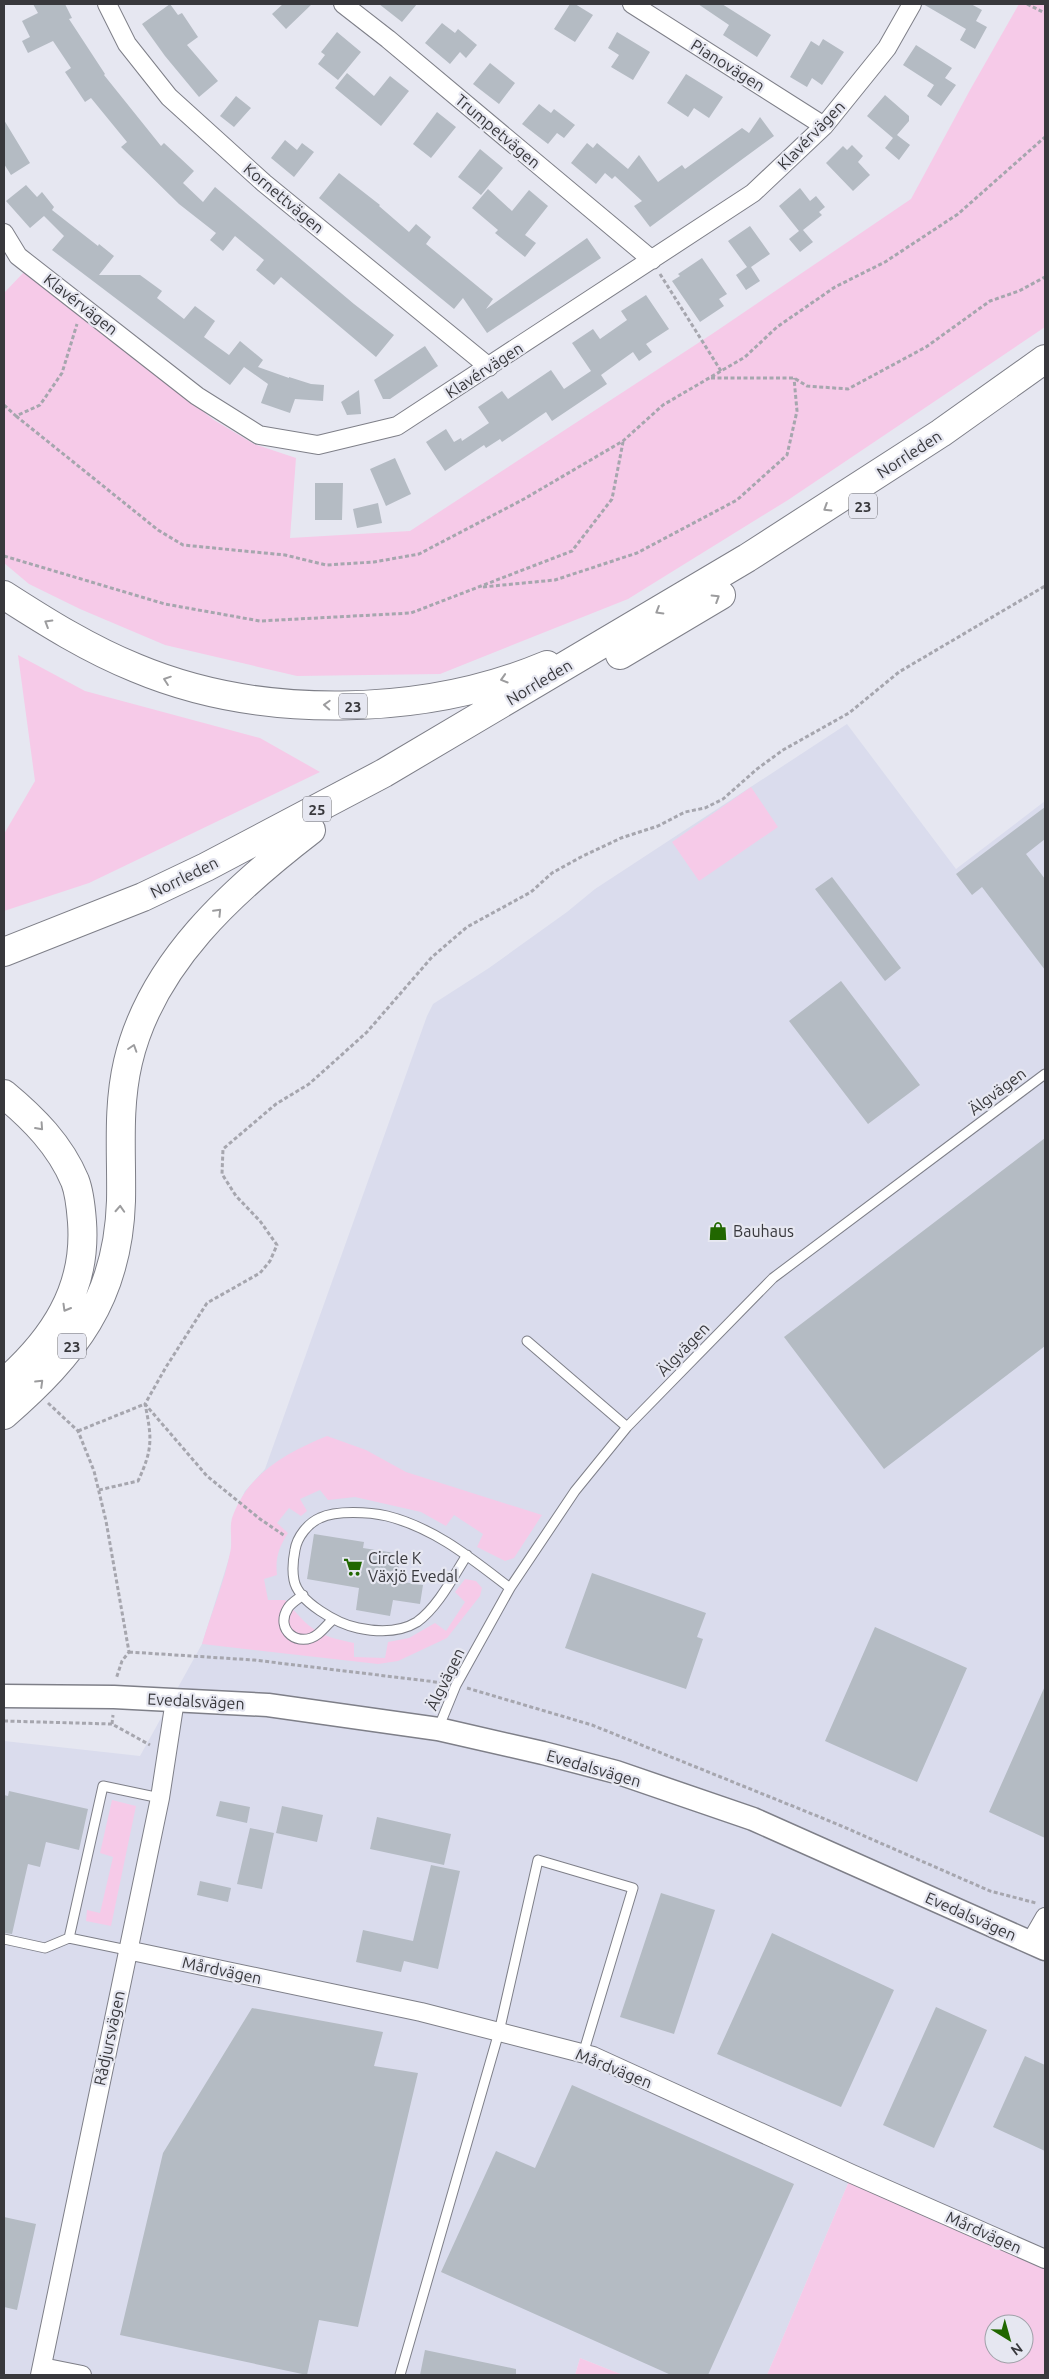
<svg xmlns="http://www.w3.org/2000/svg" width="1049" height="2379" font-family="Ubuntu,sans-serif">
<rect width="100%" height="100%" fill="#e6e7f1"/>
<path fill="#dadced" d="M847,724l109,145 89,-68v1458l-193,-85 -85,201h-144l-43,-17 -5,17h-571v-634l136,15 62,-112 29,-92 1,-32 13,-29 20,-22 162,-453 6,-12 56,-36 78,-56 28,-23z"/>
<path fill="#f6cae8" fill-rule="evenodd" d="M1019,4h26v323l-257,173 -160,99 -188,75 -143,2 -132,-31 -85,-36 -51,-25 -25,-21v-270l20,-21 190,148 40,24 42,14 -6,80 120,-7 302,-197 199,-135 59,-109z
M18,655l67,36 175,47 60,34 -231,111 -85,28v-77l31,-53z
M751,787l27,40 -79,54 -27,-39z
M327,1436l39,14 40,22 136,43 -28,43 -9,3 -28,-14 6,-13 -29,-19 -8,11 -25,-14 -66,-15 -27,3 -8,-10 -20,9 7,12 -6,5 -12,-8 -12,15 11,10c-9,14 -13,25 -11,42l-13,4 4,21h17c26,30 30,35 69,43v14l31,1 3,-16 21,-4 26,-15 11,8 19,-29 -10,-10 10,-13 11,2 6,7 -2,8 -33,42 -49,23 -20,3 -176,-20c9,-30 22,-61 28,-91 3,-11 -1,-24 2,-35 16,-45 54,-65 95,-82z
M112,1800l24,6 -25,120 -25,-5 1,-11 13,3 13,-56 -13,-4z
M852,2174l193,85v116h-278zM994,2324h30v30h-30z
M580,2358l43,17h-48z"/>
<path fill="#b4bbc3" d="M33,4h32l7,14 -3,1 36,55 -1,1 57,71 3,-3 30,28 -11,12 20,19 12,-15 139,117 40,31 -18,22 -95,-80 -7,8 -18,-15 8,-10 -29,-24 -12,15 -13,-11 6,-7 -37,-29 -58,-57 6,-5 -36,-44 -6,4 -20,-30 6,-4 -18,-27 -25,12 -6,-12 8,-4 -8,-16 16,-8z
M170,4l8,11 4,-2 16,24 -11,8 31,36 -19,16 -34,-41 -23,-32z
M283,4h29l-26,25 -14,-15z
M379,4h38l-15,18z
M570,4h5l18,11 -18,27 -21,-13z
M698,4h24l49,31 -14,22 -34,-22 6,-10z
M923,4h48l11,6 -6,11 11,6 -12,22 -15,-9 6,-11z
M442,23l13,10 3,-4 19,16 -11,13 -6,-6 -10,12 -25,-21z
M337,32l24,20 -23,28 -20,-16 7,-9 -4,-3z
M617,32l33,20 -17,28 -22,-13 8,-12 -11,-7z
M823,39l21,13 -22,33 -10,-7 -5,9 -17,-10 21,-36 8,5z
M916,45l36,23 -7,10 11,7 -15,21 -14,-10 7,-11 -31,-20z
M490,63l25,20 -16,21 -26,-20z
M347,73l27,23 16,-20 19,15 -28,35 -46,-38z
M686,74l37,23 -14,21 -15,-10 -6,9 -21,-14z
M885,95l24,21v5l-12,14 13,10 -11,15 -14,-12 8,-10 -26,-22z
M236,96l15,12 -17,19 -14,-11z
M539,104l12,9 3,-4 21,16 -11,13 -7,-5 -9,11 -26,-20z
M437,112l19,15 -25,31 -18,-14z
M760,117l14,19 -124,91 -16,-21 8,-5 -27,-25 -3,3 -7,-6 -9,11 -25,-21 16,-20 6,5 4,-5 31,26 11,-14 19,27 24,-17 3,4 57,-41 7,5z
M4,120l26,43 -19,12 -7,-11z
M285,140l12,10 5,-7 12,9 -20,25 -23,-19z
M852,145l11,11 -5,6 12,13 -17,16 -27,-28 17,-17 4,4z
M480,149l23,19 -22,27 -23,-18z
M339,173l41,32 -1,1 30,26 7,-8 15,13 -5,7 67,55 -7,10 101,-71 14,20 -114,75 -24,-35 -9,11 -135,-111z
M26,185l11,12 5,-5 12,15 -2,3 46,36 1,-2 15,12 -15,19h41l22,16 -5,7 27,21 11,-13 20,15 -11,16 25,18 11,-14 23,19 -5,7 31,11v-1l22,7 13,1 -1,16 -28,-2 -5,14 -29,-10 7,-19 -24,-17 -14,18 -178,-135 12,-14 -20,-20 -14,12 -24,-27z
M800,188l10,13 6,-5 9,11 -6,5 3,3 -19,15 10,12 -13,10 -11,-13 10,-8 -20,-25z
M488,189l24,22 17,-21 19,16 -23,29 11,8 -11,14 -30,-24 3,-3 -26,-22z
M750,226l20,28 -19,13 9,14 -14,9 -10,-15 11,-8 -19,-26z
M702,258l25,36 -8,5 5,7 -24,16 -28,-41 8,-5 -2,-2z
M646,295l23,34 -23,15 6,8 -13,9 -6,-9 -32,23 6,9 -55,37 -6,-9 -44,30 -2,-3 -14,9 -2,-3 -39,26 -19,-29 20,-13 8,13 7,-4 1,3 27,-18 -11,-16 24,-16 6,8 43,-29 13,19 27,-18 -19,-28 21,-14 7,10 27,-19 -6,-9z
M425,346l13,20 -48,33h-7l-9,-19z
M359,390l2,24 -14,1 -6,-13z
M395,458l16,36 -25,12 -16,-37z
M315,483h28l-1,37h-27z
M378,503l4,20 -25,5 -4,-19z
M1045,807v32l-19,15 19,25v91l-63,-83 -10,8 -16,-21z
M832,877l69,91 -16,13 -70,-92z
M841,981l79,104 -52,39 -79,-103z
M1045,1138v208l-161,123 -100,-132z
M314,1534l50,8 -1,6 38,6 -5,27 27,4 -3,19 -27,-4 -3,16 -34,-6 3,-22 -52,-9z
M592,1573l114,40 -9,24 6,2 -17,50 -121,-41z
M875,1627l92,41 -50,114 -92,-41z
M1045,1686v152l-56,-26z
M9,1791l79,18 -9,41 -33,-8 -6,25 -12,-3 -16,70 -8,-1v-138l4,1z
M220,1801l30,6 -3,16 -31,-7z
M282,1806l41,9 -6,27 -41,-9z
M377,1817l74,17 -7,31 -74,-16z
M250,1828l24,5 -12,56 -25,-5z
M431,1865l29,6 -22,98 -34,-8 -3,11 -45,-10 7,-32 50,11z
M200,1881l31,7 -3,14 -31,-7z
M661,1893l54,17 -41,124 -54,-17z
M772,1933l122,57 -53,117 -124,-53z
M936,2007l51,23 -53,118 -51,-23z
M252,2008l131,24 -9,34 44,7 -60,254 -39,-7 -12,55 -187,-40 43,-182z
M1025,2056l20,9v86l-52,-24z
M572,2085l222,99 -86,191h-37l-230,-103 55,-121 39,17z
M4,2217l32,7 -19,86 -13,-3z
M425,2350l91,19v6h-96z"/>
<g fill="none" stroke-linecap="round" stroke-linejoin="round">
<g stroke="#7e7f88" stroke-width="11">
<path id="service" d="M527,1341l100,86
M467,1555c-14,22 -29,52 -50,67 -18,11 -40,10 -59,6 -20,-4 -60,-26 -64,-48 -2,-10 -1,-20 1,-30 2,-13 13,-27 25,-32 16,-8 50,-6 67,-2 48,12 85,43 123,72
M303,1595c-5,4 -12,8 -15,13 -14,22 11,41 30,26 5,-4 10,-10 14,-14
M438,1729l18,-44 54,-97 65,-97 52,-64 146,-149 272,-204
M69,1938l34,-152 57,12
M4,1939l41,9 24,-10 58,12
M400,2375l99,-343 39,-172 95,28 -50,166"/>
</g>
<g stroke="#7e7f88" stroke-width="20">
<path id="minor" d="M107,4l20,40 42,53 95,86 225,184
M343,4l45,35 264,221
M632,4l192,122
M4,233l14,23 179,140 62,39 59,10 79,-19 356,-233 71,-67 63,-78 25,-44
M1030,1943l15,-26
M127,1950l294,62 172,44 259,118 193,85
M42,2367l40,8
M40,2375l120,-577 15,-98"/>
</g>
<g stroke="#7e7f88" stroke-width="25">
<path id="tertiary" d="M4,1696l110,1 154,8 170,24 105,24 73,19 137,47 292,130"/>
</g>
<g stroke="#7e7f88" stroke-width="30">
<path id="trunk" d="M4,595c42,27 85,54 132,73 124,52 287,49 411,-3
M620,655l101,-60
M4,952l139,-55 63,-30 178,-94 363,-215 194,-125 104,-74
M4,1094c29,24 56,51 71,87 5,13 6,28 7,41 5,68 -29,118 -78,161
M4,1415c70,-61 114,-116 117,-214 1,-46 -4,-92 7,-139 23,-99 105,-172 183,-232"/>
</g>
<path stroke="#a6a6ae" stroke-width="3" stroke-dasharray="4 2.5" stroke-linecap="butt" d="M1027,4l18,9
M660,274l61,97
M711,378h83l13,8 41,3 78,-42 64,-46 29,-10 26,-14
M4,405l12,11 24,-11 22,-32 15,-49
M16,416l142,114 25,15 102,10 41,10 48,-3 45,-8 105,-55 99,-58 40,-36 82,-48 32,-30 58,-40 50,-25 73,-48 87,-77
M4,556l161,48 95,17 151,-8 161,-62 40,-52 11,-57
M483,587l72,-7 82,-27 100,-53 50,-45 10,-44 -3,-33
M48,1403l30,28 16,40 12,50 23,131 -7,9 -6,18
M78,1431l67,-27 62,72 53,43 25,17
M99,1490l39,-9c15,-32 14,-43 7,-77l21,-37 41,-64 53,-30 10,-12 7,-16 -17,-24 -24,-25 -14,-22 1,-25 53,-45 33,-20 28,-25 30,-27 65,-75 35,-30 64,-35 21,-19 29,-16 40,-19 37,-12 27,-14 20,-4 18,-9 34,-30 26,-19 66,-37 50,-41 146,-86
M129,1652l125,8 190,23
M467,1688l125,37 245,99 153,67 46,12
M4,1721l108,3 38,21
M112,1724l1,-9"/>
<use href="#service" stroke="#fff" stroke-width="9"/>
<use href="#minor" stroke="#fff" stroke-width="18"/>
<use href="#tertiary" stroke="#fff" stroke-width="22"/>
<use href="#trunk" stroke="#fff" stroke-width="28"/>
</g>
<defs><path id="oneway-chevron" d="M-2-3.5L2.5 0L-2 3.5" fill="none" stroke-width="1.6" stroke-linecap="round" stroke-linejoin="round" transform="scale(1.25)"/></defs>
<g stroke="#9c9c9e">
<use href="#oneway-chevron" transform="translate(827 508) rotate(148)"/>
<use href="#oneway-chevron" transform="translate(716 598) rotate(-32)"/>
<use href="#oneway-chevron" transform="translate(659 611) rotate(149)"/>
<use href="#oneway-chevron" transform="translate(48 623) rotate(-149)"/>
<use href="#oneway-chevron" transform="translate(504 679) rotate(163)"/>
<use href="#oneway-chevron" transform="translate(167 680) rotate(-161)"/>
<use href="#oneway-chevron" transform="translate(327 705) rotate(-177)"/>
<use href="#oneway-chevron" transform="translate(218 912) rotate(-46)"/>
<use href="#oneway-chevron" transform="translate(133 1048) rotate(-72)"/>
<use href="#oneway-chevron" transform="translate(40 1127) rotate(48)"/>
<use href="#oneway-chevron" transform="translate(120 1209) rotate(-87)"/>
<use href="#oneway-chevron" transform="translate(66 1308) rotate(120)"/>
<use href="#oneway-chevron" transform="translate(40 1383) rotate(-44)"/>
</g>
<defs>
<g id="shop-bare" transform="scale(1.5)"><path d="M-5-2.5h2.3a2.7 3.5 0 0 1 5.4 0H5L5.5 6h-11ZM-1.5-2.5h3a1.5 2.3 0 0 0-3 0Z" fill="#216700" stroke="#e6e7f1" stroke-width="2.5" paint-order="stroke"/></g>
<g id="supermarket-bare" transform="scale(1.5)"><path d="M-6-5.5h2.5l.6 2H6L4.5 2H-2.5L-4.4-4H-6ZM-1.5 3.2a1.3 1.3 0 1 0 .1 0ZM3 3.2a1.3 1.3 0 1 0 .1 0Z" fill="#216700" stroke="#e6e7f1" stroke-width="2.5" paint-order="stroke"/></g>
</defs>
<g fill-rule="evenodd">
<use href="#shop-bare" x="718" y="1231"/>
<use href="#supermarket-bare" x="353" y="1567"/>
</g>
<g text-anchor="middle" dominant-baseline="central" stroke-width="4.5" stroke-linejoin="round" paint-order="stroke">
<g fill="#e6e7f1" stroke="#6c6c72" stroke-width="1">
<rect x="849" y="493.5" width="28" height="25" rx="4"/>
<rect x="339" y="693.5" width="28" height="25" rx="4"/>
<rect x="303" y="796.5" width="28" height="25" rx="4"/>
<rect x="58" y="1333.5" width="28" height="25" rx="4"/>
</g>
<g font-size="15" font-weight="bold" fill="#38383c">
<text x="863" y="506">23</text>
<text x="353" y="706">23</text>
<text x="317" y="809">25</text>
<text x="72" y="1346">23</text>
</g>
<g font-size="16" fill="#38383c" stroke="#e6e7f1">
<text transform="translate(728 65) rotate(32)">Pianovägen</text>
<text transform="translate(498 131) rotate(40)">Trumpetvägen</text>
<text transform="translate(811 135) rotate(-46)">Klavérvägen</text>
<text transform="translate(284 198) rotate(40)">Kornettvägen</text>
<text transform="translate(81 304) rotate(38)">Klavérvägen</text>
<text transform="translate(484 370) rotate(-33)">Klavérvägen</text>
<text transform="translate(909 454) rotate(-33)">Norrleden</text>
<text transform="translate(539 682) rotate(-31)">Norrleden</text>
<text transform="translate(184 877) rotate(-26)">Norrleden</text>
<text transform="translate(997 1091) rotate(-37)">Älgvägen</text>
<text transform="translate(683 1349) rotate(-46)">Älgvägen</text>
<text transform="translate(445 1679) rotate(-64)">Älgvägen</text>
<text transform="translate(196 1701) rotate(3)">Evedalsvägen</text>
<text transform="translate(594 1768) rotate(16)">Evedalsvägen</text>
<text transform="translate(971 1916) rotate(24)">Evedalsvägen</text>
<text transform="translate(222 1970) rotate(12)">Mårdvägen</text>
<text transform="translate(109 2038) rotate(-78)">Rådjursvägen</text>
<text transform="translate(614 2068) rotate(22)">Mårdvägen</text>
<text transform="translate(984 2232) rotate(24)">Mårdvägen</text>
</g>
<g font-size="16" fill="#38383c" stroke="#e6e7f1" text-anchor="start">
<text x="733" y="1231">Bauhaus</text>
<text x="368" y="1558">Circle K<tspan x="368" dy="18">Växjö Evedal</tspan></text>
</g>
</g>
<rect width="1049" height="2379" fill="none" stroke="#38383c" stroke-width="10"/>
<g transform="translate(1009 2339) rotate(143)"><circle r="24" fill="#e6e7f1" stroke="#a0a1a9"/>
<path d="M0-4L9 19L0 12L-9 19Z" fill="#216700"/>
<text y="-8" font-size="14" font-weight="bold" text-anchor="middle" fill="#38383c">N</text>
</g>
</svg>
